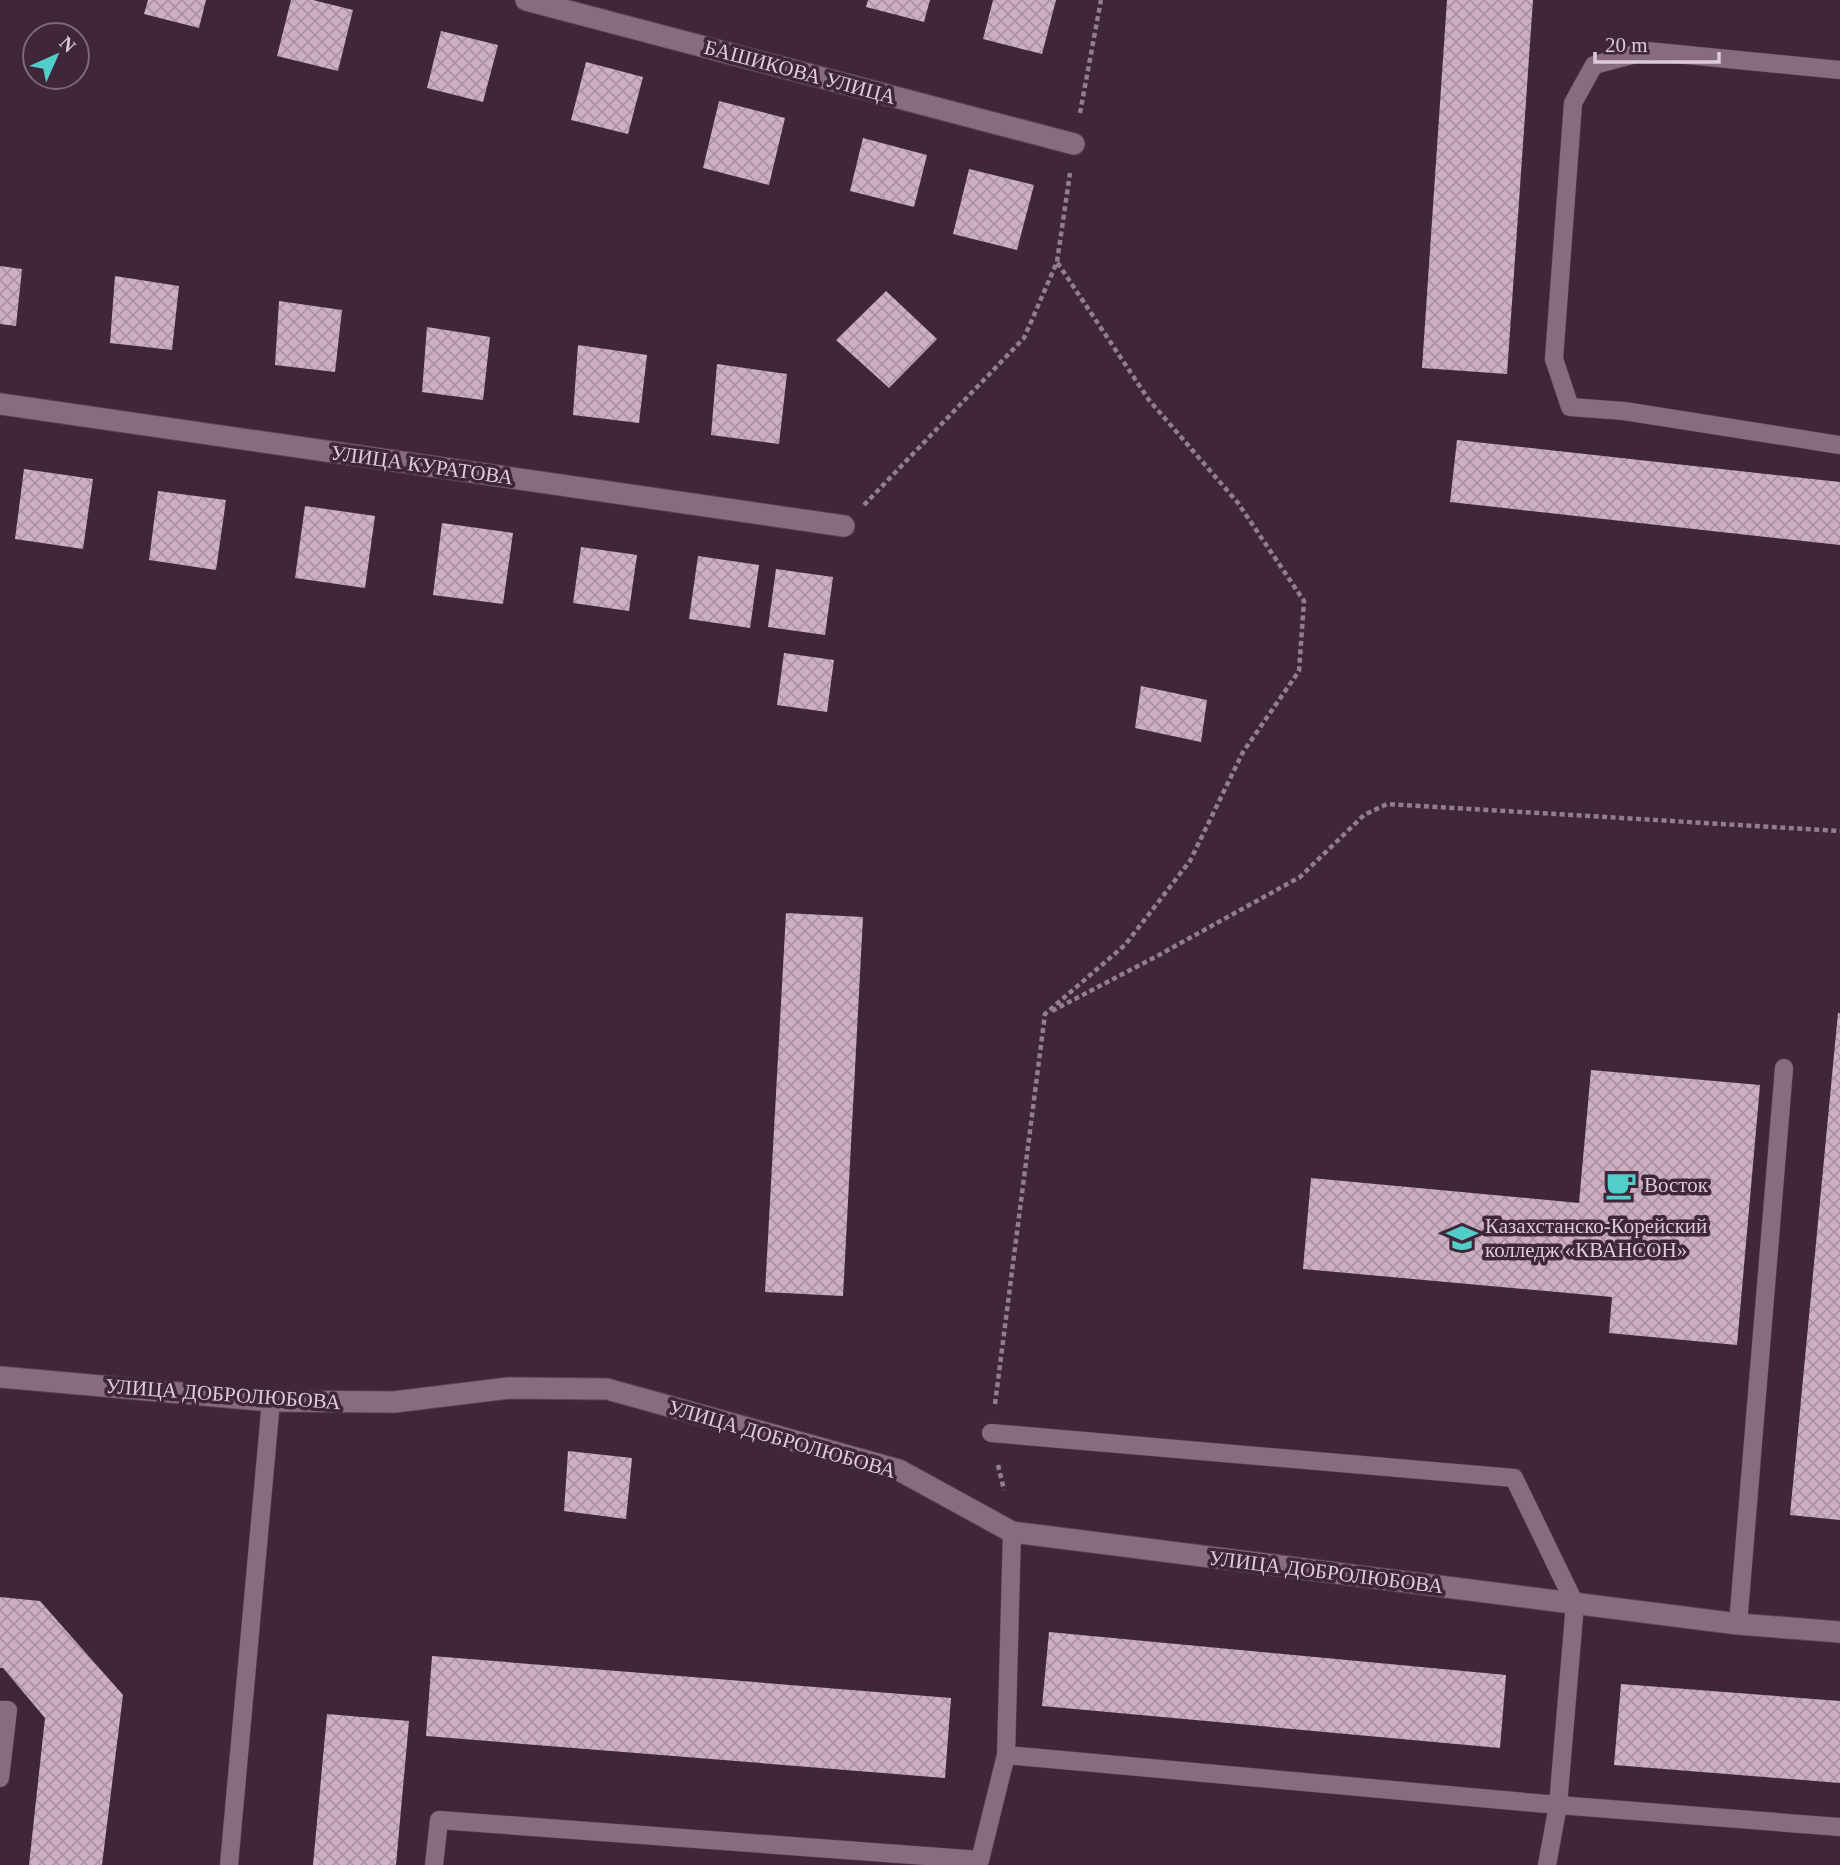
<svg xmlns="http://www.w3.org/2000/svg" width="1840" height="1865" font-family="'Times New Roman',serif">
<defs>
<pattern id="building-cross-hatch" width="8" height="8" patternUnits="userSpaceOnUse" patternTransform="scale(1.75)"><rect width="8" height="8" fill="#ceaec4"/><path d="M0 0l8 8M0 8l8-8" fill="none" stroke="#ab92a3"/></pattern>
</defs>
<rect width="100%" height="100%" fill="#3f2739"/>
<path fill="url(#building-cross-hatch)" d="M148,0h58l-7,28 -55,-14z
M291,0h22l40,10 -15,61 -61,-15z
M868,0h62l-6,22 -58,-15z
M993,0h63l-14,54 -59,-15z
M1447,0h86l-26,374 -85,-6z
M441,31l57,14 -15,57 -56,-14z
M586,62l57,15 -15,57 -57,-14z
M719,101l66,17 -16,67 -66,-17z
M863,138l64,17 -13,52 -64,-16z
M969,169l65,16 -17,65 -64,-16z
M0,266l22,3 -6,57 -16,-2z
M115,276l64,10 -7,64 -62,-7z
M886,291l51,48 -48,49 -53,-48z
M279,301l63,9 -7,62 -60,-7z
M427,327l63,10 -7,63 -61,-8z
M578,345l69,10 -8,68 -66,-8z
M717,364l70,10 -8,70 -68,-9z
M1457,440l383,42v63l-390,-43z
M24,469l69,10 -10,70 -68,-10z
M158,491l68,9 -10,70 -67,-10z
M305,506l70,10 -10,72 -70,-10z
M442,523l71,10 -10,71 -70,-9z
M581,547l56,8 -8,56 -56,-8z
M698,556l61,9 -9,63 -61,-9z
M776,569l57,8 -8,58 -57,-8z
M784,653l50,7 -7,52 -50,-7z
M1141,686l66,14 -6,42 -66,-14z
M786,913l77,4 -20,379 -78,-4z
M1838,1013h2v507l-50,-5z
M1591,1070l169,15 -23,260 -128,-12 3,-36 -309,-28 8,-91 268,25z
M568,1451l64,7 -6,61 -62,-8z
M0,1597l40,4 83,94 -21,170h-73l16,-147 -42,-50h-3z
M1049,1632l457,43 -6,73 -458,-42z
M432,1656l519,42 -6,80 -519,-42z
M1621,1684l219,17v82l-226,-18z
M327,1714l82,7 -13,144h-83z"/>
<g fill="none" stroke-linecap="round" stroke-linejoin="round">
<g stroke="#594453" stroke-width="19">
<path id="service" d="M1840,70l-193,-19 -53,14 -21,38 -19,256 16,48 54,4 216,34
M991,1433l523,45 61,126 -17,201 -11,60
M1012,1532l-6,223 552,50 282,22
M1738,1624l46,-556
M0,1710h8l-8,68
M229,1865l42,-464
M434,1865l5,-45 541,40 26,-105"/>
</g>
<g stroke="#594453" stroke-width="23">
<path id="minor" d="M526,0l548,144
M0,404l844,122
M0,1377l271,24 123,1 115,-14 98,1 292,81 113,62 726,92 102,8"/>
</g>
<path stroke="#927e8c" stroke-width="4.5" stroke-dasharray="5 3.5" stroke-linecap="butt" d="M1080,113l21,-113
M864,505l160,-167 33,-76 13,-89
M1052,1011l107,-56 141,-78 64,-62 23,-11 453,27
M995,1404l50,-390 80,-69 65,-84 53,-109 56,-81 5,-70 -66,-98 -89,-103 -92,-138
M998,1465l6,25"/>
<use href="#service" stroke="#886b7f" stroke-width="18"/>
<use href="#minor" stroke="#886b7f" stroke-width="21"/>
</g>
<defs>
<g id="cafe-bare" transform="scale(2.415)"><path d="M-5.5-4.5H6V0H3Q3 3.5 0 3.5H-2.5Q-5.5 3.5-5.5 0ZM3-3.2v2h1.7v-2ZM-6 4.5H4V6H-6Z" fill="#53cdca" stroke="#3f2739" stroke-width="2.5" paint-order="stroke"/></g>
<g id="university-bare" transform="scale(2.415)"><path d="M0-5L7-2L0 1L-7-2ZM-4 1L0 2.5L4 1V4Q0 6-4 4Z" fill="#53cdca" stroke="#3f2739" stroke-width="2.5" paint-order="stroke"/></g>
</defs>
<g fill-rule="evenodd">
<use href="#cafe-bare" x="1621" y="1185"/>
<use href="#university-bare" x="1462" y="1238"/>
</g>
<g text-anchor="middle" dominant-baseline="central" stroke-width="7" stroke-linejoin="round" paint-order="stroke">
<g font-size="21" fill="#ddccd7" stroke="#3f2739">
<text transform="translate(800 72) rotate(15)">БАШИКОВА УЛИЦА</text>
<text transform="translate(422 465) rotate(8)">УЛИЦА КУРАТОВА</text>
<text transform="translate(223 1394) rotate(4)">УЛИЦА ДОБРОЛЮБОВА</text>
<text transform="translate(782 1439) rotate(16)">УЛИЦА ДОБРОЛЮБОВА</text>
<text transform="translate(1326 1572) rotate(7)">УЛИЦА ДОБРОЛЮБОВА</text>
</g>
<g font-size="21" fill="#ddccd7" stroke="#3f2739" text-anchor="start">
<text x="1644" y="1185">Восток</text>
<text x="1485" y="1226">Казахстанско-Корейский<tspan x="1485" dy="24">колледж «КВАНСОН»</tspan></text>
</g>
</g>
<g transform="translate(56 56) rotate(45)"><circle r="33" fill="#3f2739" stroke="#7e6978" stroke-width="2"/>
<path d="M0-5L12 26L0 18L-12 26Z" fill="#53cdca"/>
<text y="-10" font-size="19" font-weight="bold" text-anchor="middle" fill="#ddccd7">N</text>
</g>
<path d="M1595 52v10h124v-10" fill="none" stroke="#ddccd7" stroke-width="3.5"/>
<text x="1605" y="52" font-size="21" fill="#ddccd7" stroke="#3f2739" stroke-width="5" paint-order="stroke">20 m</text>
</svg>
